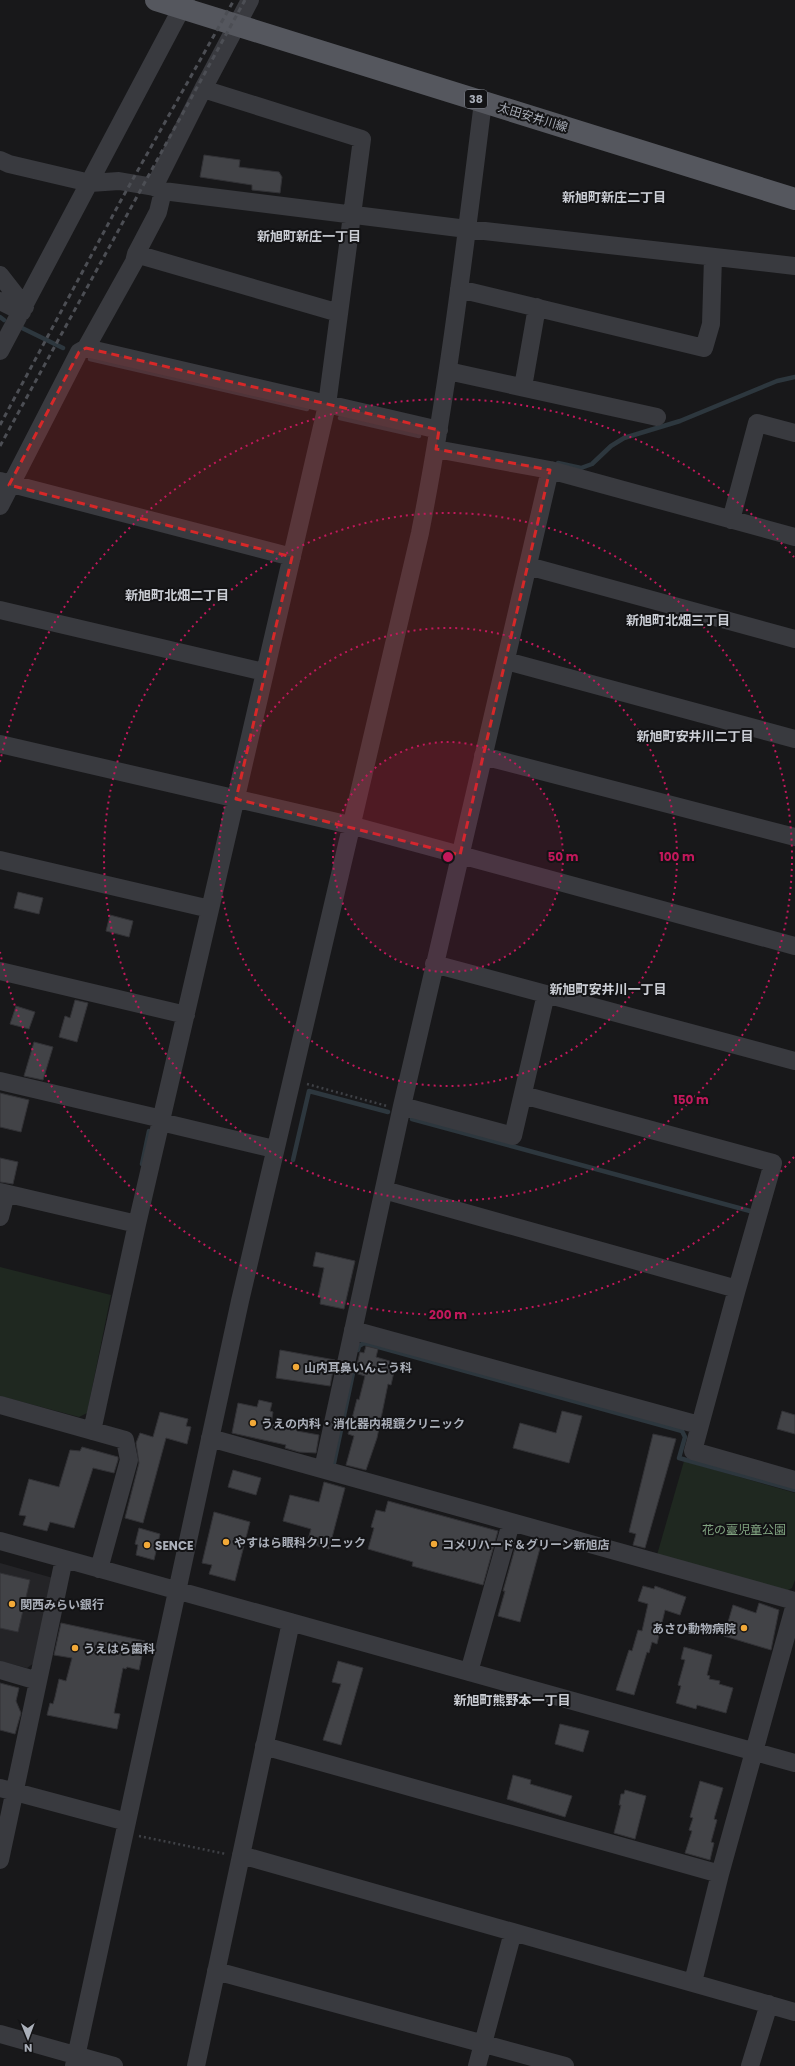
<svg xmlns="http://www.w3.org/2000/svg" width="795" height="2066" font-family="Poppins,'Noto Sans JP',sans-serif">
<rect width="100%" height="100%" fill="#18181a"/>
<path fill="#242427" d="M0,1563l53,15 -19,85 -7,5 -27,-7z"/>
<path fill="#1f2820" d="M0,1267l111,28 -24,118 -8,4 -79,-21z
M684,1461l111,32v87l-3,8 -8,4 -127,-37z"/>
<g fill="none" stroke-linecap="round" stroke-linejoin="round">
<path stroke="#2d373e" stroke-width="4.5" d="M0,317l4,3
M22,328l41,20
M90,359l217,50
M340,418l79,18
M558,463l23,5 11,-4 19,-18 13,-8 56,-17 97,-40 18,-4
M412,1119l338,92
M293,1160l16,-69 79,21
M142,1164l7,-33
M358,1350l1,-4 5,-3 318,88 3,6 -6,21 116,32
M334,1463l19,-90"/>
</g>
<path fill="#424347" stroke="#323236" d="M204,155l36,5 -1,7 40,5 3,5 -2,16 -28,-3v-5l-52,-8z
M18,892l25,6 -4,16 -25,-6z
M110,915l23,6 -4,16 -23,-6z
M75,1000l13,3 -11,39 -18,-5 6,-21 5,2z
M16,1006l19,6 -6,17 -19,-5z
M34,1042l19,5 -10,33 -19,-4z
M0,1093l29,7 -8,32 -21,-5z
M0,1158l18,4 -5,22 -13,-2z
M316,1252l39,9 -11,48 -24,-5 1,-6 -3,-1 6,-29 -11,-2z
M366,1346l12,3 -2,8 20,6 -5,22 -3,-1 -11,54 -11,32 -20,-5 8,-29 -6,-2 9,-35 2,1 6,-24 -10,-3 5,-21 4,1z
M280,1350l55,10 -5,26 -54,-8z
M259,1400l13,3 -2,8 3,1 -2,12 27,4 -1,3 22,4 -3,18 -17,-1 -14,-4 1,-3 -54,-12 6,-30 19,4z
M562,1411l20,5 -13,47 -56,-15 7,-25 36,10z
M782,1411l13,4v19l-18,-5z
M160,1412l28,7 -2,7 5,1 -4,17 -21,-6 -23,85 -18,-5 14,-55 -3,-20 4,-10 13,4z
M653,1434l23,5 -31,109 -12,-3 3,-11 -7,-2z
M82,1447l36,10v3l-4,13 -21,-5 -19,60 -24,-6 -3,9 -24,-6 3,-9 -7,-1 10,-36 30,8 11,-37 10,1z
M233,1470l28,8 -5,17 -28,-8z
M324,1482l21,6 -16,61 -22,-6 4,-14 -28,-8 7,-26 29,7z
M388,1501l110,30 -15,54 -71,-19 1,-4 -45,-13 6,-21 -3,-1 5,-17 9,2z
M214,1512l36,10 -15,59 -26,-7 3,-9 -10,-2z
M139,1528l21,6 -6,26 -18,-5 2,-10 -3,-1z
M517,1541l23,7 -20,74 -22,-6 7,-25h-2z
M0,1573l30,7 -12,52 -18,-4z
M643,1586l11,3 1,-3 31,11 -6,18 -15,-5 -8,34 -5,-2 -3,11 -2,-1 -13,43 -18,-5 13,-40 3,1 6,-21 4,1 6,-27 -10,-3z
M759,1603l20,7 -8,40 -47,-14 9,-31 23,8z
M61,1623l84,18 -6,29 -12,-3 -1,2 -3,-1 -9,45 6,1 -3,15 -70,-14 3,-12 3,1 2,-7 4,-18 7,2 6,-23 -18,-3z
M684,1647l28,8 -5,20 3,1 -1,3 11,2 -1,3 14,4 -7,25 -29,-8 -1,4 -20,-6 5,-17 -3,-1 7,-25 -4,-1z
M338,1661l25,7 -22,77 -18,-5 18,-56 -9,-2z
M0,1683l19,5 -3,13 5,12 -6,21 -15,-4z
M560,1724l29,7 -6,21 -28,-8z
M513,1775l18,5 -1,4 42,12 -7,21 -58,-18z
M700,1781l23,7 -9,31 3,1 -6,22 3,1 -4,17 -25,-7 7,-22 -3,-1 4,-12 -3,-1z
M625,1790l21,6 -11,43 -21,-6 7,-28h-2l2,-11h3z"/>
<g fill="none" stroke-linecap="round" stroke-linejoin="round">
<path stroke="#3f4146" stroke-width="2.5" stroke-dasharray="2 3" stroke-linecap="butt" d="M307,1084l80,22
M139,1836l87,18"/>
<path stroke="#393a3f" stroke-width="18" d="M203,89l47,-89
M0,160l9,4 81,19 29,-2 35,6 9,4 304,38 328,37
M136,254l22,-42 5,-21
M0,275l25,32
M459,289l245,59 7,-24 2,-67
M0,301l22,11
M86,348l353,82
M0,351l186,-351
M448,371l209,46
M523,387l14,-80
M436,449l114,21
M0,481l292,76
M0,506l79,-154 7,-4 48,-86 2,-8 203,59
M731,520l26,-97 38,10
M528,566l267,73
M0,610l264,62
M506,661l289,78
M0,744l350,81 445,121
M483,756l312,81
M0,860l210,49
M434,964l361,97
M0,971l186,44
M0,1081l162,38
M523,1095l250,68 -36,126
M402,1106l111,30 33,-142
M161,1122l113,27
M384,1190l353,99 -44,162 102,29
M0,1192l137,32
M0,1217l6,-23
M353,1330l346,95
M0,1405l125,35 4,20 -30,109
M92,1431l45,-207 190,-819 35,-266 -159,-50 -49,98
M210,1438l585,163
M323,1469l79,-363 148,-636 245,67
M0,1541l795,222
M0,1670l38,11
M469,1672l42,-149
M264,1746l456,128
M0,1788l127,34
M241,1855l554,157
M0,1860l64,-301
M216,1971l349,95
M693,1982l27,-108 75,-270
M0,2034l114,32
M74,2066l166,-765 180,-768c28,-143 45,-287 63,-431
M196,2066l95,-444
M477,2066l36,-134
M750,2066l19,-62"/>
<path stroke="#55575e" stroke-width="22" d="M156,0l639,199"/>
<path stroke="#4c4e54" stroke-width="3" stroke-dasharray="5 4" stroke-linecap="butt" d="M0,425l120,-223 114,-202
M0,446l245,-446"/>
</g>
<path fill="#d62828" fill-opacity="0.2" stroke="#d62828" stroke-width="3" stroke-dasharray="8 5" stroke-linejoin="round" d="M86,348l353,82 -3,19 114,21 -90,385 -224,-56 56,-242 -283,-72 70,-133z"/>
<circle cx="448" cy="857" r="115" fill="#c2185b" fill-opacity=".12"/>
<g fill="none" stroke="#c2185b" stroke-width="2" stroke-dasharray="2 4">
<circle cx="448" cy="857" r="115"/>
<circle cx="448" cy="857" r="229"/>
<circle cx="448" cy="857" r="344"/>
<path d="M794 1157A458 458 0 0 1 0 952M0 762A458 458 0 0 1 794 557"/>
</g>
<g fill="#f2a938" stroke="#131315" stroke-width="1.5">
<circle cx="296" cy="1367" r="4"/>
<circle cx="253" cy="1423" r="4"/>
<circle cx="226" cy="1542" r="4"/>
<circle cx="434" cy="1544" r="4"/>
<circle cx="147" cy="1545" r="4"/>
<circle cx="12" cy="1604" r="4"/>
<circle cx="744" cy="1628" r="4"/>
<circle cx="75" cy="1648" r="4"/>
</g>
<g text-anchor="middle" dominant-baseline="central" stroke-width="4" stroke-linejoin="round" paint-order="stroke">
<rect fill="#131315" stroke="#7d8088" stroke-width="1" x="465" y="90" width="22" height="18" rx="3"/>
<g font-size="11" font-weight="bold" fill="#aaafb9">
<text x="476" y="99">38</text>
</g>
<g font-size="12" fill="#aaafb9" stroke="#131315">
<text transform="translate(533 117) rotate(17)">太田安井川線</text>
</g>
<g font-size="12" font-weight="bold" fill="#aaafb9" stroke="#131315" text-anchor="start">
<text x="304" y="1367">山内耳鼻いんこう科</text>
<text x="261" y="1423">うえの内科・消化器内視鏡クリニック</text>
<text x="234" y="1542">やすはら眼科クリニック</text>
<text x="442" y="1544">コメリハード＆グリーン新旭店</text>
<text x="155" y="1545">SENCE</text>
<text x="20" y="1604">関西みらい銀行</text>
<text x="736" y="1628" text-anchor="end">あさひ動物病院</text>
<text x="83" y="1648">うえはら歯科</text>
</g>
<g font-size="12" fill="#81a481" stroke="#131315">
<text x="744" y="1529">花の薹児童公園</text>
</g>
<g font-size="13" font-weight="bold" fill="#cbced5" stroke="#131315">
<text x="614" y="197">新旭町新庄二丁目</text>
<text x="309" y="236">新旭町新庄一丁目</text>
<text x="177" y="595">新旭町北畑二丁目</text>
<text x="678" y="620">新旭町北畑三丁目</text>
<text x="695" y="736">新旭町安井川二丁目</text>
<text x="608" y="989">新旭町安井川一丁目</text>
<text x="512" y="1700">新旭町熊野本一丁目</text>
</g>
</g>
<circle cx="448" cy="857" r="6" fill="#c2185b" stroke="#131315" stroke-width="2"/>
<g font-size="12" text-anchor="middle" font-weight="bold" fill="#c2185b" stroke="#131315" stroke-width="4" stroke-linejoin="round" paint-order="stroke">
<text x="563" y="861">50 m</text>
<text x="677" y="861">100 m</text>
<text x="691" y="1104">150 m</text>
<text x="448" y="1319">200 m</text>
</g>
<g transform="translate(28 2038) rotate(179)" stroke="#131315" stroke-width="3" paint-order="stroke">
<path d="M0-3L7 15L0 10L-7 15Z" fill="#aaafb9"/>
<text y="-6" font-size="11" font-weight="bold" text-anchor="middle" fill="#aaafb9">N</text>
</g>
</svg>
